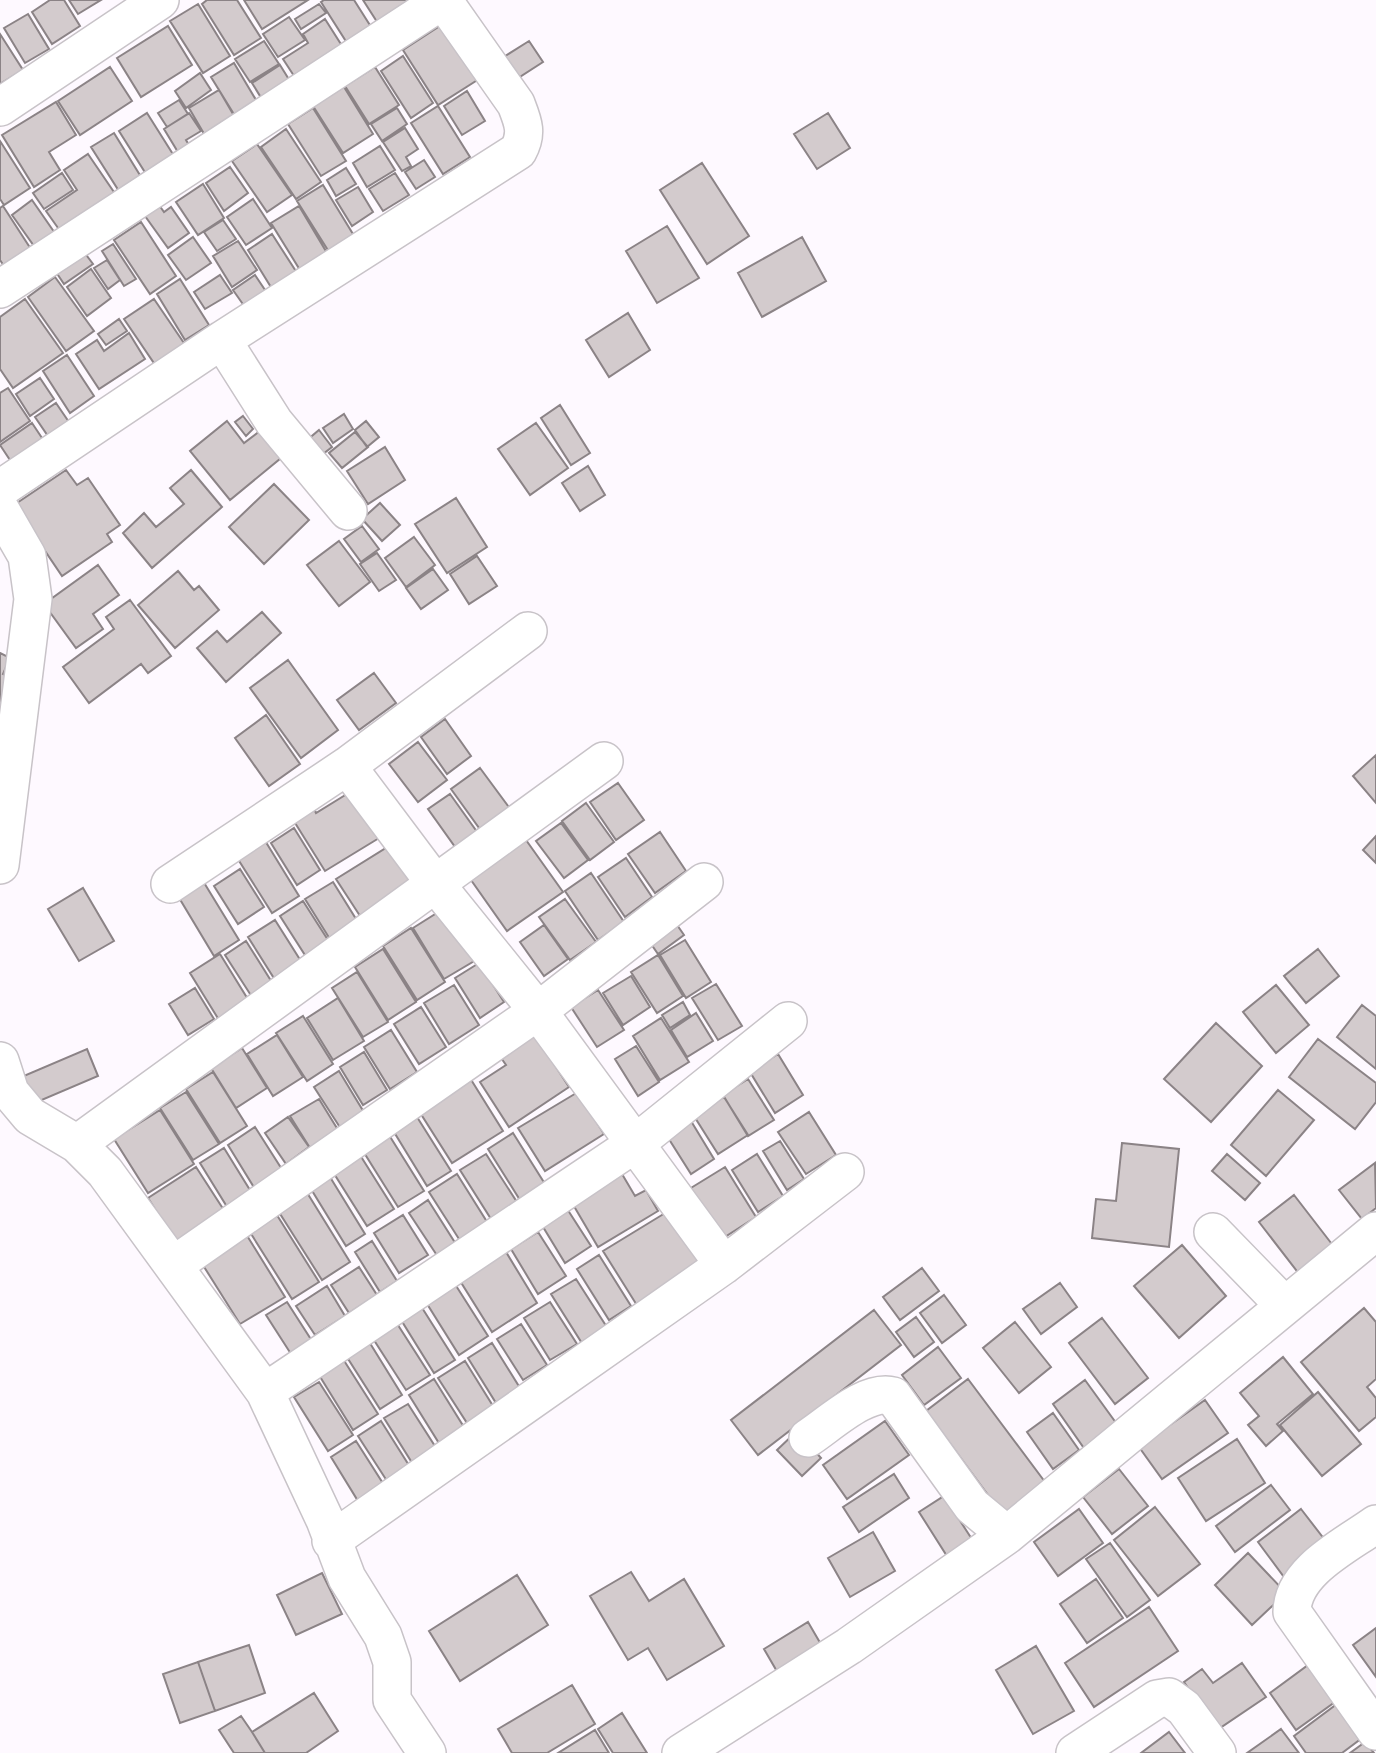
<svg xmlns="http://www.w3.org/2000/svg" width="1376" height="1753" font-family="Barlow,sans-serif">
<rect width="100%" height="100%" fill="#fef9ff"/>
<path fill="#d3cbcd" stroke="#8b8386" stroke-width="2" d="M50,0h14l16,26 -28,18 -20,-32z
M69,0h32l-23,14z
M207,0h30l24,38 -27,17 -32,-51z
M244,0h64l-46,29z
M324,0h30l19,30 -24,16 -28,-44z
M363,0h55l-37,28z
M198,4l32,52 -27,17 -33,-52z
M319,4l7,9 -25,16 -6,-10z
M28,14l21,35 -24,14 -21,-35z
M289,17l16,23 -27,17 -15,-23z
M325,19l19,30 -48,30 -13,-20 25,-16 -5,-9z
M443,24l36,55 -41,26 -35,-55z
M168,26l24,39 -51,32 -24,-39z
M0,34l23,36 -23,14z
M264,41l15,23 -29,18 -15,-23z
M529,41l14,21 -28,18 -13,-22z
M403,56l30,47 -22,15 -30,-47z
M234,63l28,47 -22,14 -29,-47z
M280,65l13,21 -28,18 -13,-21z
M110,67l22,34 -52,34 -22,-34z
M375,67l24,38 -30,19 -24,-38z
M200,73l11,17 -25,18 -11,-17z
M344,87l29,47 -30,19 -30,-47z
M219,90l21,36 -30,18 -21,-36z
M467,91l18,30 -23,14 -18,-29z
M179,100l9,14 -21,13 -9,-14z
M56,102l20,33 -27,17 11,18 -26,17 -32,-52z
M438,106l32,51 -27,17 -32,-51z
M313,108l33,53 -25,15 -33,-52z
M397,108l10,16 -25,17 -11,-17z
M147,113l34,54 -28,18 -34,-54z
M189,113l12,18 -15,9 9,15 -11,7 -20,-33z
M828,113l22,35 -33,21 -23,-35z
M405,128l13,21 -12,8 5,9 -9,5 -19,-29z
M286,129l35,53 -25,17 -35,-52z
M114,133l32,52 -22,14 -33,-52z
M0,141l30,47 -26,17 -4,-6z
M257,144l35,51 -25,17 -35,-51z
M380,146l15,24 -28,17 -14,-24z
M88,154l30,44 -55,37 -17,-24 31,-21 -13,-20z
M424,160l11,17 -19,12 -11,-17z
M702,163l47,73 -42,28 -47,-74z
M230,167l18,26 -24,18 -18,-28z
M346,168l10,16 -20,12 -9,-16z
M62,173l11,17 -29,19 -11,-16z
M395,173l14,22 -26,16 -14,-22z
M203,184l21,34 -26,17 -22,-33z
M323,185l33,54 -25,16 -34,-54z
M358,187l15,25 -21,14 -16,-26z
M253,199l19,29 -26,17 -19,-28z
M32,200l27,39 -20,14 -27,-38z
M159,205l5,7 7,-5 18,26 -21,15 -23,-32z
M3,206l35,54 -26,18 -12,-18v-52z
M299,206l28,47 -27,17 -29,-47z
M223,220l13,19 -19,12 -13,-19z
M141,222l35,54 -26,18 -36,-54z
M667,226l32,52 -42,25 -31,-52z
M272,234l27,42 -25,16 -26,-42z
M193,237l18,26 -25,17 -18,-25z
M802,237l24,44 -64,36 -24,-44z
M238,241l19,29 -25,17 -19,-31z
M113,244l23,35 -12,7 -22,-35z
M84,252l9,12 -29,20 -8,-12z
M107,260l13,20 -12,9 -14,-21z
M91,269l20,29 -24,18 -20,-29z
M220,275l12,18 -27,16 -11,-17z
M255,275l14,21 -22,14 -14,-20z
M55,277l39,54 -28,20 -38,-54z
M180,279l29,46 -24,15 -28,-46z
M25,299l38,54 -50,35 -13,-19v-52z
M154,299l34,50 -30,20 -34,-50z
M628,313l22,37 -41,27 -23,-37z
M119,319l8,12 -21,14 -8,-11z
M129,333l16,26 -46,30 -23,-35 21,-14 7,11z
M67,355l27,41 -24,17 -27,-42z
M40,378l14,21 -24,17 -14,-22z
M8,388l22,33 -30,21v-49z
M56,403l17,25 -21,14 -17,-25z
M560,405l30,48 -19,12 -30,-47z
M344,414l9,15 -20,14 -10,-15z
M243,416l10,13 -7,7 -11,-14z
M227,421l17,22 16,-12 21,27 -51,42 -40,-49z
M366,421l13,16 -12,10 -12,-17z
M32,423l16,24 -32,22 -16,-24z
M536,423l32,45 -38,27 -32,-46z
M319,430l13,17 -13,10 -13,-16z
M355,432l13,15 -26,21 -13,-15z
M385,447l20,33 -37,24 -21,-33z
M588,466l17,29 -25,16 -18,-28z
M66,470l11,15 11,-7 32,47 -13,9 5,8 -50,34 -48,-71z
M191,470l31,37 -70,61 -29,-35 21,-20 12,14 28,-23 -14,-16z
M274,484l35,36 -45,44 -35,-37z
M456,498l31,49 -40,26 -32,-49z
M380,503l20,22 -18,16 -20,-22z
M362,526l17,23 -18,13 -17,-23z
M414,537l21,28 -29,22 -21,-29z
M339,541l31,41 -31,24 -32,-41z
M377,553l19,27 -17,11 -19,-27z
M477,556l20,30 -28,18 -19,-30z
M98,565l21,30 -26,19 10,15 -27,19 -32,-44z
M433,569l15,21 -27,19 -15,-21z
M178,571l16,19 5,-4 20,24 -44,38 -37,-43z
M130,600l41,56 -23,17 -7,-9 -52,39 -26,-36 51,-38 -8,-12z
M262,612l19,21 -55,49 -29,-34 20,-17 10,11z
M0,653l10,5 -7,16 9,4 -12,26z
M288,660l50,70 -37,28 -51,-70z
M374,673l22,30 -37,27 -22,-30z
M266,715l34,49 -31,22 -34,-48z
M445,719l26,37 -24,18 -26,-37z
M418,742l29,38 -29,22 -29,-38z
M1376,755v48l-23,-27z
M480,768l31,42 -29,22 -31,-43z
M618,783l26,37 -28,20 -26,-38z
M355,789l29,46 -59,36 -33,-53 20,-13 4,8z
M450,794l30,42 -22,15 -30,-42z
M586,803l28,39 -24,18 -28,-39z
M561,823l27,37 -24,18 -28,-37z
M294,828l26,42 -23,15 -26,-42z
M660,832l26,39 -31,22 -27,-39z
M1376,836v27l-13,-13z
M264,839l35,57 -27,17 -36,-57z
M526,840l37,52 -56,39 -36,-51z
M394,843l25,41 -57,35 -26,-40z
M626,858l26,39 -27,20 -27,-40z
M240,869l24,38 -26,17 -24,-38z
M591,873l33,49 -26,18 -33,-49z
M203,881l36,59 -25,16 -36,-60z
M333,882l28,45 -28,17 -28,-45z
M83,888l31,53 -35,20 -31,-52z
M565,899l31,43 -26,18 -31,-43z
M303,901l32,50 -23,15 -32,-50z
M440,911l41,46 -37,22 -31,-51z
M275,920l29,46 -27,17 -29,-46z
M675,922l9,13 -26,19 -9,-13z
M544,925l24,34 -24,17 -24,-34z
M411,928l34,54 -28,18 -34,-54z
M685,940l26,42 -25,16 -26,-43z
M246,941l27,43 -21,13 -27,-42z
M383,949l33,53 -28,18 -33,-53z
M1318,949l21,27 -33,27 -22,-27z
M220,954l29,47 -30,19 -29,-47z
M658,955l25,41 -26,17 -26,-41z
M479,963l25,39 -24,16 -25,-40z
M357,972l31,50 -25,15 -31,-49z
M631,976l19,31 -27,18 -20,-32z
M716,984l26,42 -24,14 -26,-42z
M454,985l25,40 -30,19 -25,-41z
M1276,985l33,40 -33,28 -33,-41z
M195,988l19,31 -26,16 -19,-31z
M598,990l26,40 -27,17 -26,-40z
M338,998l26,43 -31,19 -26,-42z
M683,1002l7,13 -20,13 -8,-13z
M1362,1005l14,11v53l-39,-32z
M421,1007l25,40 -27,17 -25,-40z
M696,1013l17,28 -26,16 -16,-27z
M303,1016l30,48 -26,17 -31,-48z
M661,1018l28,44 -29,18 -27,-44z
M1216,1023l46,43 -51,56 -47,-43z
M391,1030l26,42 -27,17 -26,-42z
M532,1030l37,57 -60,40 -29,-45 26,-17 -9,-13z
M277,1035l26,42 -30,19 -26,-42z
M1318,1039l58,44v19l-21,27 -66,-52z
M636,1046l23,36 -21,14 -23,-37z
M242,1048l25,40 -31,20 -25,-40z
M87,1049l11,27 -68,29 -11,-27z
M364,1052l23,38 -24,15 -23,-38z
M778,1054l25,41 -28,18 -25,-41z
M339,1071l26,43 -24,15 -27,-42z
M213,1072l34,54 -27,17 -34,-54z
M470,1078l33,53 -51,32 -33,-52z
M748,1079l26,41 -26,16 -25,-41z
M1278,1090l36,30 -48,56 -35,-31z
M186,1092l33,52 -26,16 -33,-52z
M578,1092l26,42 -59,37 -27,-43z
M724,1097l24,38 -30,19 -24,-38z
M319,1099l24,39 -28,18 -25,-40z
M160,1110l34,54 -46,29 -34,-54z
M809,1112l27,43 -30,19 -28,-42z
M288,1117l21,30 -23,17 -21,-31z
M417,1117l34,54 -24,15 -33,-54z
M691,1121l23,38 -23,15 -24,-38z
M255,1127l28,44 -28,18 -27,-44z
M513,1133l37,59 -25,16 -37,-59z
M389,1135l35,56 -26,16 -35,-56z
M780,1141l24,38 -17,11 -24,-39z
M1122,1143l57,6 -10,98 -77,-9 4,-39 20,2z
M224,1148l29,47 -24,15 -29,-47z
M486,1154l38,59 -26,17 -38,-60z
M757,1154l26,42 -25,16 -26,-42z
M1227,1154l33,29 -15,17 -33,-29z
M360,1155l34,54 -27,17 -34,-54z
M1375,1163l1,45 -14,11 -23,-29z
M196,1167l33,51 -49,31 -32,-51z
M725,1167l31,50 -39,25 -31,-51z
M457,1174l37,59 -28,17 -37,-58z
M622,1174l13,22 11,-6 12,21 -60,36 -30,-51z
M330,1177l35,57 -19,12 -35,-57z
M306,1191l44,71 -28,18 -45,-71z
M1294,1195l44,57 -35,27 -44,-57z
M428,1200l31,49 -19,11 -31,-47z
M562,1201l29,45 -26,17 -28,-46z
M675,1207l35,56 -72,44 -35,-56z
M275,1212l44,70 -27,17 -44,-70z
M403,1215l25,40 -29,18 -25,-40z
M538,1232l28,44 -28,18 -27,-45z
M246,1234l39,63 -45,27 -39,-62z
M372,1241l25,40 -17,11 -25,-40z
M1182,1245l44,51 -47,42 -45,-52z
M503,1247l34,56 -45,29 -35,-56z
M599,1255l32,51 -22,14 -32,-51z
M359,1267l18,28 -28,18 -18,-28z
M922,1268l17,23 -39,29 -17,-23z
M576,1279l34,53 -25,16 -34,-54z
M453,1281l35,55 -29,19 -35,-56z
M1060,1283l17,24 -36,27 -18,-25z
M327,1286l18,30 -30,19 -19,-29z
M944,1295l22,30 -24,18 -22,-30z
M287,1302l25,39 -21,13 -25,-39z
M550,1302l27,42 -27,16 -26,-42z
M419,1303l36,57 -21,13 -36,-58z
M1364,1308l12,14v57l-9,8 9,11v19l-17,14 -58,-69z
M874,1310l27,35 -143,110 -27,-35z
M916,1317l18,25 -20,15 -18,-25z
M1102,1318l46,60 -33,26 -46,-61z
M396,1322l34,53 -24,15 -34,-53z
M1015,1322l36,45 -32,26 -36,-45z
M521,1324l26,41 -24,15 -26,-41z
M368,1340l34,55 -22,14 -35,-55z
M492,1343l28,45 -24,15 -28,-45z
M938,1347l23,31 -37,27 -22,-30z
M1283,1357l30,37 -36,30 6,7 -17,15 -18,-21 11,-9 -19,-23z
M343,1359l35,55 -25,16 -34,-55z
M465,1361l28,45 -26,17 -29,-45z
M434,1379l33,53 -25,16 -33,-53z
M968,1379l80,107 -43,32 -79,-107z
M1085,1380l34,47 -33,24 -33,-47z
M319,1382l34,53 -25,16 -34,-54z
M1318,1392l43,52 -39,32 -42,-51z
M1205,1400l23,33 -66,46 -23,-32z
M408,1404l32,50 -24,15 -32,-51z
M1053,1413l26,37 -26,19 -26,-37z
M381,1421l29,46 -23,14 -29,-45z
M885,1421l24,34 -62,44 -24,-34z
M797,1431l24,27 -19,18 -25,-26z
M1237,1439l28,44 -59,38 -28,-43z
M356,1441l28,44 -26,16 -27,-44z
M1119,1469l29,37 -36,28 -29,-37z
M894,1474l15,24 -50,34 -16,-25z
M1271,1485l19,25 -55,42 -19,-26z
M944,1496l33,51 -25,17 -33,-52z
M1155,1507l45,57 -42,32 -44,-56z
M1079,1509l24,34 -45,33 -24,-34z
M1301,1509l27,35 -44,33 -26,-35z
M873,1532l22,39 -45,26 -22,-39z
M1110,1543l40,57 -23,17 -41,-58z
M1248,1553l38,40 -34,32 -37,-40z
M631,1572l18,29 35,-22 40,67 -57,34 -19,-32 -20,12 -38,-64z
M322,1573l20,41 -46,21 -19,-40z
M517,1575l31,50 -88,56 -31,-50z
M1096,1579l27,39 -36,25 -27,-39z
M1149,1607l29,44 -84,56 -29,-44z
M808,1622l18,31 -44,27 -18,-31z
M1376,1628v49l-23,-32z
M249,1645l16,48 -50,18 -17,-49z
M1036,1646l38,65 -41,23 -37,-64z
M1319,1657l27,37 -50,36 -26,-37z
M198,1662l17,49 -35,12 -17,-49z
M1242,1663l24,34 -49,33 -33,-48 18,-13 11,14z
M572,1685l23,39 -48,29h-35l-14,-24z
M314,1693l24,38 -32,22h-41l-13,-21z
M1341,1701l25,34 -24,18h-36l-12,-17z
M622,1713l25,40h-34l-15,-24z
M241,1716l11,16 13,21h-31l-15,-23z
M1281,1729l18,24h-52z
M595,1730l14,23h-51z
M1169,1732l16,21h-44z
M1365,1742l9,11h-24z"/>
<g fill="none" stroke-linecap="round" stroke-linejoin="round">
<g stroke="#c8c3c8" stroke-width="40">
<path id="street" d="M0,107l160,-107
M0,289l443,-289 73,104c7,18 12,29 2,47l-296,189 -222,149
M222,340l52,82 74,89
M0,509l27,47 6,43 -33,266
M347,766l87,116 104,129 186,254
M170,884l177,-118 181,-135
M0,1061l10,31 20,24 47,28 28,28 160,220 60,128 22,58 36,58 9,26v38l35,53
M77,1144l527,-383
M1213,1232l72,74
M174,1265l364,-254 166,-129
M265,1392l371,-249 152,-122
M808,1438c23,-15 58,-49 85,-42l79,110 35,29
M1376,1524c-29,21 -84,47 -84,88l84,119
M331,1541l393,-276 121,-93
M681,1753l168,-107 158,-111 369,-304
M1075,1753l82,-54 12,-2 15,11 33,45"/>
</g>
<use href="#street" stroke="#fff" stroke-width="37"/>
</g>
</svg>
